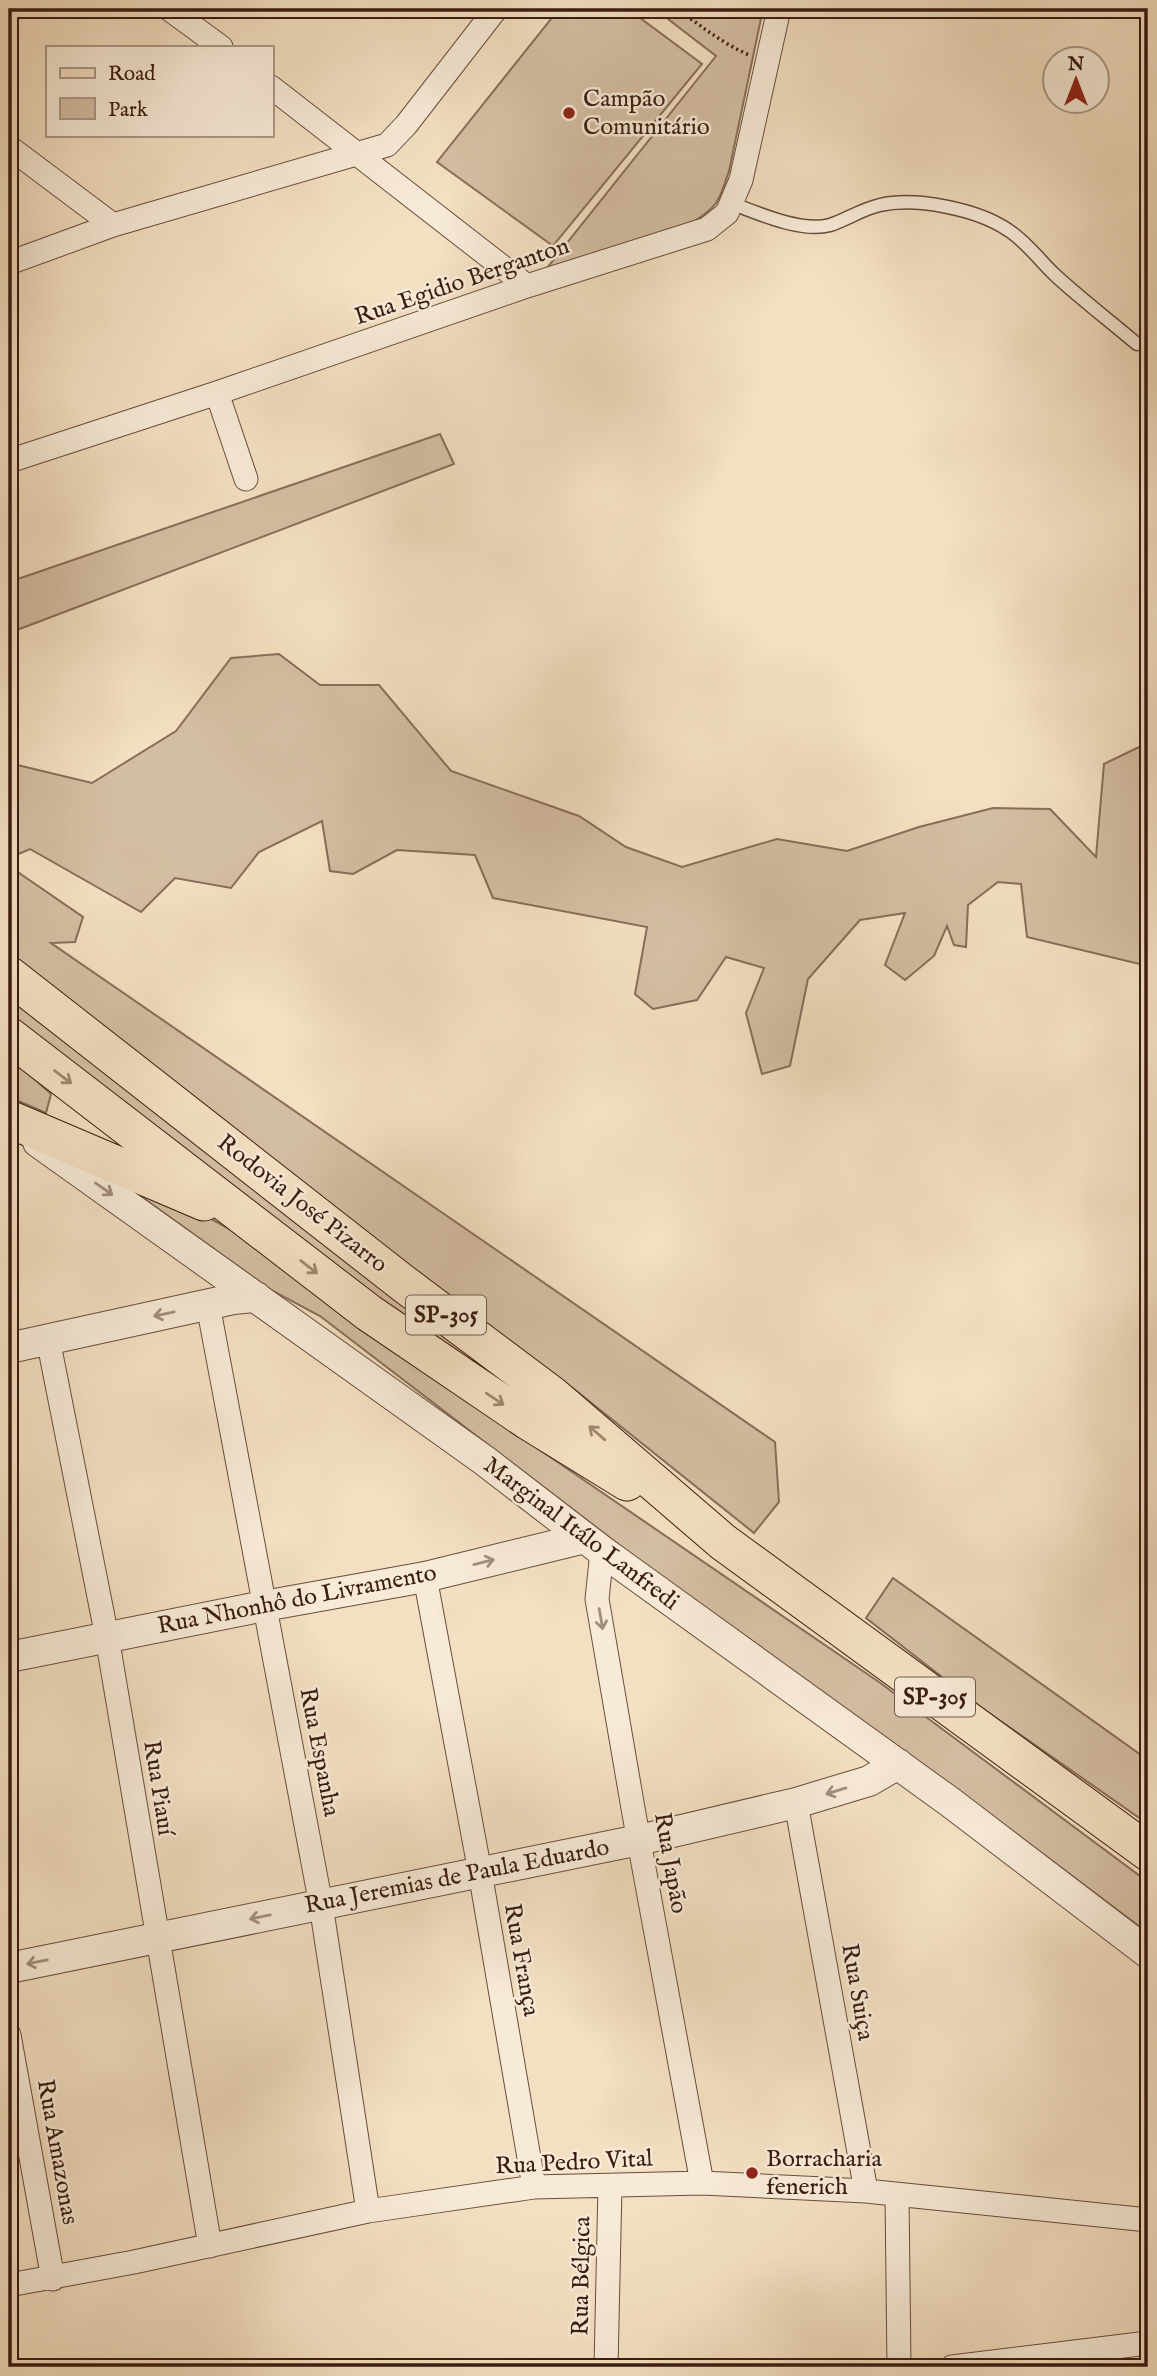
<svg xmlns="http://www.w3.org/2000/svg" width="1157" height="2376" font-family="'IM FELL English',serif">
<rect width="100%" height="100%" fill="#f3dfc1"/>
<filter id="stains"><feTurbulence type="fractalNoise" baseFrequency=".00286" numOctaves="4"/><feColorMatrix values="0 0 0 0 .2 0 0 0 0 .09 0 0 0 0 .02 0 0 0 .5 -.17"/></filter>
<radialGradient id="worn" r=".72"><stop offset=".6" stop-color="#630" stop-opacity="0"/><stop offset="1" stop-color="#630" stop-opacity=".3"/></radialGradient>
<path fill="#d4bea3" stroke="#876d5a" stroke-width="2" d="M559,9h69l74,55 -149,182 -116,-84z
M655,9h108l-34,162c-10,29 -9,34 -36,51l-146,46 169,-212z
M440,434l14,30 -445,169v-51z
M279,654l41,31h59l72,86 128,45 47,31 56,20 95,-28 70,12 72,-24 74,-19 57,1 46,48 8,-93 35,-17 9,9v210l-121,-29 -6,-53 -23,-2 -30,23 -2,42 -12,-2 -7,-19 -13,30 -29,24 -20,-15 20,-52 -45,7 -52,59 -18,87 -28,8 -16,-61 18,-45 -38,-11 -29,43 -44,9 -18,-15 12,-67 -154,-29 -18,-43 -78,-5 -44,24 -23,-3 -8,-50 -63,31 -28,36 -56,-10 -34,34 -111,-63 -21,9v-95l83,20 84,-52 55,-73z
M9,866l74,51 -8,25 -24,1 724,499 4,60 -25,31 -180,-144 -245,-178 -320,-249z
M9,996l481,363 41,53 -522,-390z
M9,1056l42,38 -5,19 -37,-16z
M89,1159l57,24 98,54 277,200 358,245 269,200v51l-186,-140 -331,-239 -311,-238 -49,-26z
M893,1578l255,182v64l-166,-116 -116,-90z"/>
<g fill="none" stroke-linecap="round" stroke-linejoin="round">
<g stroke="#684d3c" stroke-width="15">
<path id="service" d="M731,203c26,10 71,30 99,22 16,-5 32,-16 50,-20 36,-8 97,4 128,25 19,12 31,30 47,45 26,24 55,46 82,69"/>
</g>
<g stroke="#684d3c" stroke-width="25">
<path id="minor" d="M169,9l52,38
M271,87l256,199
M9,147l104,78
M9,263l104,-38 274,-80 19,-20 90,-116
M217,393l29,86
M9,461l208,-68 310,-107 180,-57 20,-16 14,-33 38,-171
M208,1305l113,600 47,306
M48,1339l59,298 103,609
M602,1551l-5,48 37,215 68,369
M425,1577l55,295 54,315
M796,1803l70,388
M9,2035l44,244
M897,2195l2,172
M9,2285l125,-23 234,-51 166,-24 168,-4 164,8 282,29
M606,2367l4,-181
M952,2367l196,-24"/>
</g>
<g stroke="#684d3c" stroke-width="32">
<path id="tertiary" d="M38,1142l447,319 117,90 348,251 198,151
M9,1348l224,-49 23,-2
M9,1657l255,-51 161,-29 160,-39
M9,1968l630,-128 157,-37 73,-22 29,-17"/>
</g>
<g stroke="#3a1c10" stroke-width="39">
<path id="primary" d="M9,975l395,309 148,111 171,147 425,310
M9,1036l360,277 159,108 99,61
M9,1119l195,83"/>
</g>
<path stroke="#3a1c10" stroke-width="3.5" stroke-dasharray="2 3.5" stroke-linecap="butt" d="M677,9c24,17 45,34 72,46"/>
<use href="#service" stroke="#f7ead7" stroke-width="12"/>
<use href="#minor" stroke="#f7ead7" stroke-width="23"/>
<use href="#tertiary" stroke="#f7ead7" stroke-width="30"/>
<use href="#primary" stroke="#f3dfc1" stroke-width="37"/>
</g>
<defs><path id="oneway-shaft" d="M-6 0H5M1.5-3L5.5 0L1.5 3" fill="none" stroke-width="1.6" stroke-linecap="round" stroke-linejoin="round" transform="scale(1.75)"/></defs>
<g stroke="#a08771">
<use href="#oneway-shaft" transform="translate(63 1077) rotate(37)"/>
<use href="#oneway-shaft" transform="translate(309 1267) rotate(38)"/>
<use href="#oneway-shaft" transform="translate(495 1399) rotate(34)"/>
<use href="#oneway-shaft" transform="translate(597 1433) rotate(-139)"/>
</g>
<g stroke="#a28d7d">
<use href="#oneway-shaft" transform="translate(104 1189) rotate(35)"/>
<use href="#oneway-shaft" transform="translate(164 1314) rotate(168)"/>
<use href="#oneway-shaft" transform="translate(484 1562) rotate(-14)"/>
<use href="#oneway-shaft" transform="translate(601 1619) rotate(80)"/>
<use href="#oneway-shaft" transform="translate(836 1791) rotate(163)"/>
<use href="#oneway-shaft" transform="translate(260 1917) rotate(168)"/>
<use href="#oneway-shaft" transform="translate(37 1962) rotate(169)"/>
</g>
<g fill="#8f2418" stroke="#f7ead7" stroke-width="2.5">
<circle cx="569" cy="113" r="7"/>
<circle cx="752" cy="2173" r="7"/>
</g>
<g text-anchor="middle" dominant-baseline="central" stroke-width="5" stroke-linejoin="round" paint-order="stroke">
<g fill="#f7ead7" stroke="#735a4c" stroke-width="2">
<rect x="406" y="1295.5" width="80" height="39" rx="5"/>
<rect x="895" y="1677.5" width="80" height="39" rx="5"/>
</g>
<g font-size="23" font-weight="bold" fill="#3a1c10">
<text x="446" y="1315">SP-305</text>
<text x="935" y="1697">SP-305</text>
</g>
<g font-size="24" fill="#3a1c10" stroke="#f7ead7" text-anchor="start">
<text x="583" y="99">Campão<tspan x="583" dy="28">Comunitário</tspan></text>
<text x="766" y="2159">Borracharia<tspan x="766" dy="28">fenerich</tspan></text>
</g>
<g font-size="24" fill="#3a1c10" stroke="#f7ead7">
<text transform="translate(462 282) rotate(-19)">Rua Egidio Berganton</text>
<text transform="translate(302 1204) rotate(38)">Rodovia José Pizarro</text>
<text transform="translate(581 1534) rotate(37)">Marginal Itálo Lanfredi</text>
<text transform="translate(297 1600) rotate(-11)">Rua Nhonhô do Livramento</text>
<text transform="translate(319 1752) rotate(79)">Rua Espanha</text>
<text transform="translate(158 1788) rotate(81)">Rua Piauí</text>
<text transform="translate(670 1863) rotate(80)">Rua Japão</text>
<text transform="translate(457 1877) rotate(-11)">Rua Jeremias de Paula Eduardo</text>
<text transform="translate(521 1960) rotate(80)">Rua França</text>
<text transform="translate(857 1992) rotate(80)">Rua Suiça</text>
<text transform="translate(57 2152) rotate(80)">Rua Amazonas</text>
<text transform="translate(574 2163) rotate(-3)">Rua Pedro Vital</text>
<text transform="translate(582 2276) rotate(-89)">Rua Bélgica</text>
</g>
</g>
<rect width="1157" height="2376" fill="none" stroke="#f3dfc1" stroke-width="35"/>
<rect x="10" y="10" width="1136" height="2355" fill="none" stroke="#3a1c10" stroke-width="3.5"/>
<rect x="18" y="18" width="1122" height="2341" fill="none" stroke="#3a1c10" stroke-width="2"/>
<rect x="46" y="46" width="228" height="91" fill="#f7ead7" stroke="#ab9887" stroke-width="2"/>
<rect x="60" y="68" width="35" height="10" fill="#f3dfc1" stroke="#ab9887" stroke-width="2"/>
<text x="108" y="80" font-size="21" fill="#3a1c10">Road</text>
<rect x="60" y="98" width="35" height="21" fill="#d4bea3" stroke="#ab9887" stroke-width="2"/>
<text x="108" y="116" font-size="21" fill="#3a1c10">Park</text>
<g transform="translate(1076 80)"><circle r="33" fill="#f7ead7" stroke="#ab9887" stroke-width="2"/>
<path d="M0-5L12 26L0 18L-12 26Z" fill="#8f2418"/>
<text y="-10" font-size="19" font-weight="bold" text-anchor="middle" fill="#3a1c10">N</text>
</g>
<rect width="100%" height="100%" filter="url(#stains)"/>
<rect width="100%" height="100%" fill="url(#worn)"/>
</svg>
